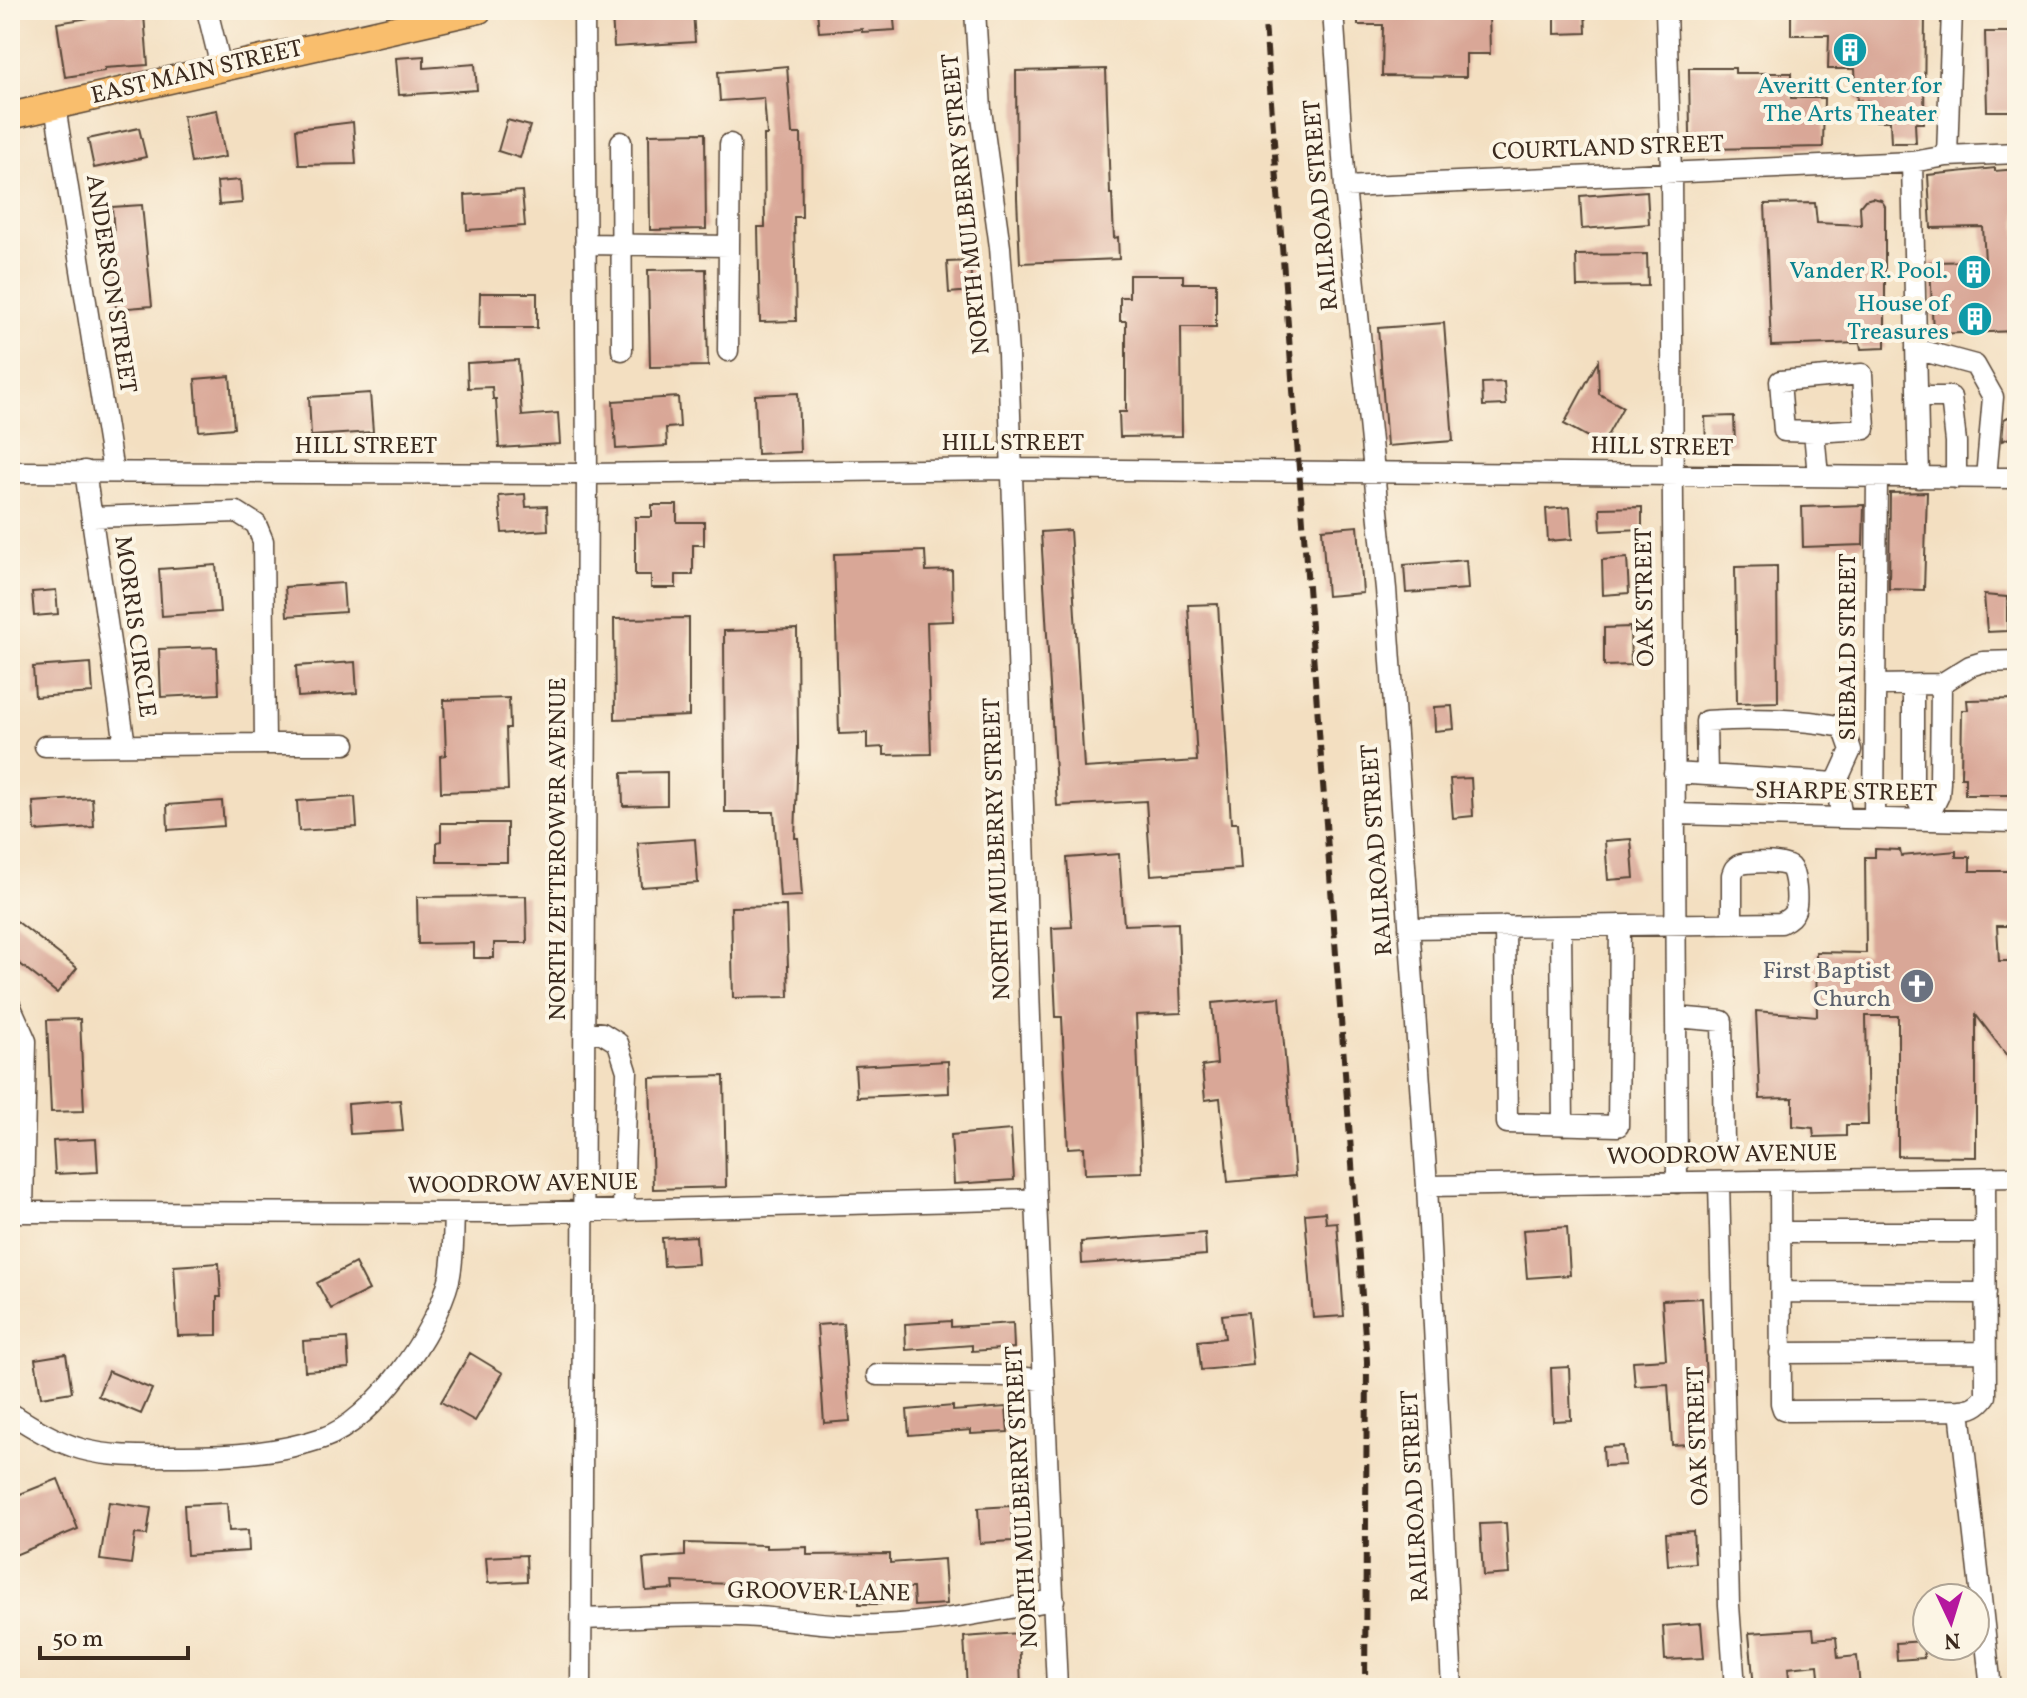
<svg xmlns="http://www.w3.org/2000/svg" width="2027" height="1698" font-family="Vollkorn,serif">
<rect width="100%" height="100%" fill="#fcf5e5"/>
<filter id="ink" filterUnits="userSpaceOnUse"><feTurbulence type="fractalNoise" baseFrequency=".0125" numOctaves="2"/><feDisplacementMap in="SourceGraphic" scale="16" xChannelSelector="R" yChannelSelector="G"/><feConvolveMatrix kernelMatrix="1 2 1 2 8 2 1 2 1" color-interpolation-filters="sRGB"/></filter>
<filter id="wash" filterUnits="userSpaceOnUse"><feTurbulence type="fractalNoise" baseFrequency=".006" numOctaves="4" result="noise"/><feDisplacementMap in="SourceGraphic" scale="32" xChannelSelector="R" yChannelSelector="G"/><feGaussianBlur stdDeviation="1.8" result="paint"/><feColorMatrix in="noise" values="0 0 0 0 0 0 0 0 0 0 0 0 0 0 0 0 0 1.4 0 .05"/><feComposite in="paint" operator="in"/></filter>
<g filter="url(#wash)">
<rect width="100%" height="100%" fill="#f3dfc1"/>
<g id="blocks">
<path fill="#d9a797" d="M109,10h18v7l17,-2 4,50 -43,3v3l-40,6 -8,-54 52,-8z
M693,10l2,32 -81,5 -2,-32z
M817,10h76l2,20 -33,2v-3l-43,3z
M1358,10h131l1,44h-24v23l-84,-1 1,-51h-25z
M1555,10h30l1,23 -31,1z
M1791,10h134l-1,113h-9l1,20h-25l-1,-22h-30l1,-21 -4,1 -2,-32h-27l1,-34h-38z
M1985,32h32v79h-30z
M424,56v12l51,-4 2,26 -78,5 -3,-37z
M787,66l5,68h9l1,83h-8l2,104 -36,1 -2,-95h7l-1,-92h3l-3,-37 -44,3 -2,-29z
M1689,68h46v5h56v25h33l-1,49 -116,2 -17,-15z
M1106,69l4,125h2l2,44 4,-1 1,22 -99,4 -3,-65 -1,-127z
M217,110l8,47 -34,6 -8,-47z
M507,120l23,6 -10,32 -22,-7z
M353,122l3,42 -57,1 -3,-36z
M139,128l7,29 -52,11 -6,-29z
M705,133l1,96 -56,1 -1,-96z
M1995,168v3l22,-2v162l-84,3 -3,-72 55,-1 -2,-34 -52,1 -3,-53z
M240,180l2,23 -23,2 -2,-23z
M522,191l3,35 -58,4 -2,-35z
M1647,191l2,33 -67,5 -2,-33z
M1872,198l9,2 4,6v142l-24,1 -1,-6 -89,3 -6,-142 50,-1 2,20 44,2 -1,-19 5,-6z
M142,205l10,101 -36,3 -2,-28 3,-1 -5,-73z
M1647,254l1,32 -71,1 -1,-32z
M970,261l2,30 -23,2 -2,-31z
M706,269l2,97 -58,1 -2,-97z
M1129,275h54v8h33v44h-35l1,109 -62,1 -1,-25h7v-91h-6v-24h9z
M480,293h57v35h-58z
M1444,323l9,118 -66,5 -9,-118z
M518,360l4,56 36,-3 2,31 -61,4 -3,-49h-3l-1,-12 -24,1 -1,-25z
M1598,361l1,33 24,13 -21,38 -38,-21z
M230,376l4,52 -35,3 -4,-52z
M1504,382l2,23 -23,1 -1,-23z
M370,393l3,39 -62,4 -2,-39z
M798,393l2,59 -43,2 -2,-59z
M678,397l2,30 -14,1 1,18 -51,3 -3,-48z
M2017,413v22l-15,6 2,-22z
M1734,416l1,28 -29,1 -1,-28z
M1927,492l-3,98 -35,-1 1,-96z
M525,494l1,13 21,-1 1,24 -46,3 -3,-37z
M652,505h25v17h27v23h-11v30h-17v13h-25v-13h-16v-58h17z
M1864,505l-1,40 -60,2 -1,-40z
M1570,507l2,32 -24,2 -2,-32z
M1642,507v22l-41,2 -1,-23z
M1358,526l5,67 -36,3 -5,-67z
M1070,530l14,238 113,-7 -9,-156 30,-1 13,219h7l3,46 -90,6 -5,-74 -89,5 -16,-274z
M925,551l1,20 26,-1 1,51 -26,1 4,132 -47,1v-8l-17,1v-15l-28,1 -5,-180z
M1627,558l2,35 -26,2 -1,-35z
M1466,560l2,29 -62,4 -2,-28z
M216,565l4,47 -58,4 -3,-47z
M1777,566l1,136 -41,1 -2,-136z
M343,583l2,29 -58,4 -2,-29z
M56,590l2,24 -24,2 -2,-24z
M1984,595l23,2v34l-20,1z
M689,618v98l-74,3 -1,-100z
M1630,627l1,38 -27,1v-38z
M797,629l1,119 -3,90h3l4,58 -22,1 -6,-85h-49l-1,-181z
M217,647l2,47 -58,3 -2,-48z
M355,662l2,31 -59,4 -2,-31z
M91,663l2,30 -58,4 -2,-30z
M509,698l1,30h-4l2,62 -67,2 -1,-36 6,-1 -2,-55z
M2017,699v96h-52v-18h-4l1,-67h6l-1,-10z
M1452,706l2,23 -19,2 -1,-24z
M667,772v33l-44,1 -1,-33z
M1471,778l2,38 -20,2 -3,-39z
M355,797l2,30 -58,4 -2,-30z
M92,798l2,29 -59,4 -2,-29z
M222,801l2,25 -56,4 -1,-25z
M441,823h66v39h-70v-20l4,-1z
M695,839l3,44 -57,4 -3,-44z
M1631,839l3,39 -26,2 -3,-39z
M1875,849l25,1 1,6 55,-5v6h14v14h47v55h-20l2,35h18v108l-41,-54v142l-78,-1v-140h-32l2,109h-22v11l-32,1 -1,-9 -20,-2v-28l-33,1 -4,-88 61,5 -1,-64 50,1 -1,-96h10z
M1119,854l5,71 54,-2 3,90 -45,2 6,157 -57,2 -1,-27 -16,1 -6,-131h-6l-4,-89 20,-1 -5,-69z
M526,896l1,47h-33v15h-20v-15l-56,1 -1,-47z
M786,906l3,91 -56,1 -2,-91z
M10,916l67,52 -20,25 -47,-37z
M1280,997l15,179 -67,6 -8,-84 -15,2 -3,-34 15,-2 -5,-61z
M80,1019l4,92 -33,1 -4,-92z
M948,1061l1,32 -92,4 -2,-31z
M724,1076l2,111 -73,2 -3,-111z
M400,1100l3,31 -53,3 -2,-30z
M1011,1130l3,50 -60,4 -3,-49z
M96,1139l2,33 -43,2 -2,-33z
M1325,1212l1,11 11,-1 7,94 -31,2 -8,-104z
M1567,1227l3,48 -43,3 -4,-48z
M1205,1233l1,22 -124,9 -1,-22z
M696,1236l2,28 -34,2 -2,-28z
M219,1263l2,34h-4v38l-39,1 -4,-70z
M355,1263l14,27 -38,19 -14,-26z
M1702,1298l4,83h-5l5,62 -34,2 -4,-61 -33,2 -2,-25 33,-2 -4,-59z
M1248,1312l5,53 -52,5 -3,-29 27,-3 -3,-23z
M951,1321v6l62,-4 1,25 -42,3v-6l-66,5 -1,-26z
M843,1323l7,98 -26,2 -7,-98z
M347,1338l2,30 -44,3 -2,-30z
M470,1353l33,20 -28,48 -34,-19z
M66,1354l6,38 -31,5 -6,-38z
M1569,1367l2,53 -18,1 -2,-53z
M108,1371l44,18 -11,25 -43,-18z
M953,1406v5l53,-4 2,25 -37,2v-4l-62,5 -2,-25z
M1623,1446l2,19 -21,1 -1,-19z
M58,1479l20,50 -68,28v-59z
M109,1502l42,6 -4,27 -12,-1 -4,30 -31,-4z
M227,1503l2,28 19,-1 1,21 -62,4 -3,-50z
M1011,1506l2,35 -33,2 -2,-35z
M1506,1523l3,51 -26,2 -3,-52z
M1693,1531l2,32 -27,2 -2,-32z
M685,1543l81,2v3l41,-1v8l83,-1v9l54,-4 3,45 -33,2 -1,-18h-32v16h-22v-16l-53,1v-6l-41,2 -92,-3 1,7 -28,2 -3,-32 42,-3z
M526,1555l1,26 -39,2 -2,-26z
M1701,1623l3,35 -39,2 -2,-34z
M1813,1629l1,10 22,-2 2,21 19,-2 3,32h-40l-2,-23 -30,3 2,20h-36l-5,-55z
M1019,1633l2,55h-54l-3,-51z
M1923,1641l1,17 -27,2 -1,-17z"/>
</g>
</g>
<g filter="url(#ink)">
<use href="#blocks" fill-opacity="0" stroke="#574536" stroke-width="2"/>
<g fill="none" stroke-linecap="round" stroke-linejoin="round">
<g stroke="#574536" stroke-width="23">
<path id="minor" d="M207,10l14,57
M975,10l6,100 19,137 8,107 28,845 21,489
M1333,10l12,177 41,402 41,597 25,502
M1666,10l5,162 6,1011
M55,106l58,366
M621,142l1,208
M1947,156l5,-146
M1912,162l7,316
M1345,187l567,-25 35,-6 70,-3
M585,244l144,2 1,-102
M1916,349l59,16 18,32 -7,81
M728,351l1,-105
M1917,397h34l5,45v36
M1814,432l-30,-1 -4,-50 82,-7 3,55 -51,3 4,44
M85,471l40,274
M10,472l577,2 424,-5 1006,9
M1875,685l66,-1 29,-18 13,-4 34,-1
M1913,685v100l1,8 13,27
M265,744h80
M45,746l220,-2 -2,-203 -7,-17 -19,-12 -144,5
M1674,773l162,10
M1707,775l-1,-54c47,-3 91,-3 137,6l8,23 -15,33 6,35
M1675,814l342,8
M1874,818l3,-341
M1927,820l12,-25 1,-13 1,-98
M1505,926l2,197 111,3 2,-201
M1561,926l2,199
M1409,928l372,-5c6,-3 12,-7 14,-13 3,-9 1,-37 -5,-43 -6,-6 -44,-6 -51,-2 -5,3 -5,4 -7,10v48
M10,1005l16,36 -3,171
M1676,1017l46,4 2,122
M584,1031l18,2 16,10 9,28 -4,140
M1985,1178l1,218c-7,10 -14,13 -26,14l31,278
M1780,1181l1,222 2,6 6,2 171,-1
M1719,1182l10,423 6,83
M1427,1186l590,-9
M10,1212l497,1 529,-14
M1780,1232h205
M1781,1292l205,1
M1780,1353l205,-1
M877,1375l132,1 35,4
M10,1413c22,14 46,29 71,36 32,9 70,7 103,7 47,0 94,-3 139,-18 51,-17 113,-107 126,-158 5,-21 4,-45 5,-67
M582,1619c58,-2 118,-6 176,-2 41,3 81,10 122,8 58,-2 117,-15 174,-25
M581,1688l6,-1214 -3,-464"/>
</g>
<g stroke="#574536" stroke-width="29">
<path id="major" d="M10,116l469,-106"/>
</g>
<use href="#minor" stroke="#fff" stroke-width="20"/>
<use href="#major" stroke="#f9be6d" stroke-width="26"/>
<path stroke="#3b2a1e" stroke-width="6" stroke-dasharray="12 6" stroke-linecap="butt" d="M1264,10l103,1351 -2,327"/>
</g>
</g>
<defs>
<g id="building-disc" transform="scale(1.8)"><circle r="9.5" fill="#0f9aa8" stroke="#fcf5e5"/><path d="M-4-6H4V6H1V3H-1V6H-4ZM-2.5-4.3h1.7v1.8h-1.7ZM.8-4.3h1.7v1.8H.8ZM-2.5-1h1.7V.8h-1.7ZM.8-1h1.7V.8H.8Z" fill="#fff"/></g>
<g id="church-disc" transform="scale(1.8)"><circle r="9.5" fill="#6b7280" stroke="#fcf5e5"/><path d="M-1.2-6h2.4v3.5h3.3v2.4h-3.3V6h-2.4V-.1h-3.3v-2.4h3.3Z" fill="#fff"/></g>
</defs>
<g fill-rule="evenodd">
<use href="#building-disc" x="1850" y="50"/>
<use href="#building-disc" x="1974" y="272"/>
<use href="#building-disc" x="1975" y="319"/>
<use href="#church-disc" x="1917" y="986"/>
</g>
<g text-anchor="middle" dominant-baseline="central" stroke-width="8" stroke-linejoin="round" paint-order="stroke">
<g font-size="24" fill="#3b2a1e" stroke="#fcf5e5">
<text transform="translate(197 73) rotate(-13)">EAST MAIN STREET</text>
<text transform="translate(1608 149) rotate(-2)">COURTLAND STREET</text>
<text transform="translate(967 204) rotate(-96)">NORTH MULBERRY STREET</text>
<text transform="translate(1322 205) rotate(-95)">RAILROAD STREET</text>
<text transform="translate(110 284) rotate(81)">ANDERSON STREET</text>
<text x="1013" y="444">HILL STREET</text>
<text x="366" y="447">HILL STREET</text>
<text transform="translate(1662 448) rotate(1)">HILL STREET</text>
<text transform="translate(1646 597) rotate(-91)">OAK STREET</text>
<text transform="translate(134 627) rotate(82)">MORRIS CIRCLE</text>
<text transform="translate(1849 647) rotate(-90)">SIEBALD STREET</text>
<text transform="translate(1846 793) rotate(1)">SHARPE STREET</text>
<text transform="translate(559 849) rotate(-90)">NORTH ZETTEROWER AVENUE</text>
<text transform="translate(998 849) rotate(-92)">NORTH MULBERRY STREET</text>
<text transform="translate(1378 850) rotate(-94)">RAILROAD STREET</text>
<text transform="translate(1722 1156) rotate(-1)">WOODROW AVENUE</text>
<text transform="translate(523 1185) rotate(-1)">WOODROW AVENUE</text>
<text transform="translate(1699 1436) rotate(-92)">OAK STREET</text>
<text transform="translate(1416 1496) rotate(-93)">RAILROAD STREET</text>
<text transform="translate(1023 1497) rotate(-93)">NORTH MULBERRY STREET</text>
<text transform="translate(819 1593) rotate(1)">GROOVER LANE</text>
</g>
<g font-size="24" fill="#0d838f" stroke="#fcf5e5" text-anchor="end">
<text x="1850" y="87" text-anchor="middle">Averitt Center for<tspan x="1850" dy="28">The Arts Theater</tspan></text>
<text x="1948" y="272">Vander R. Pool.</text>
<text x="1949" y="305">House of<tspan x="1949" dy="28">Treasures</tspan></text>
</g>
<g font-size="24" fill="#5b616d" stroke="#fcf5e5" text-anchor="end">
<text x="1891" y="972">First Baptist<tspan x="1891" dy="28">Church</tspan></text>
</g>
</g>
<rect width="2027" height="1698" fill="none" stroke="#fcf5e5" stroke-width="40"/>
<g transform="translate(1951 1622) rotate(176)"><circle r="38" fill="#fcf5e5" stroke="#afa495" stroke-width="2"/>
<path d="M0-6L14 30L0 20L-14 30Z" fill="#b5179e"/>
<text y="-12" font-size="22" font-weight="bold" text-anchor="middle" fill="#3b2a1e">N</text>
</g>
<path d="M40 1646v12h148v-12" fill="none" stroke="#3b2a1e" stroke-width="4"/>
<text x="52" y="1646" font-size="24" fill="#3b2a1e" stroke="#fcf5e5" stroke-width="6" paint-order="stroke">50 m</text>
</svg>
